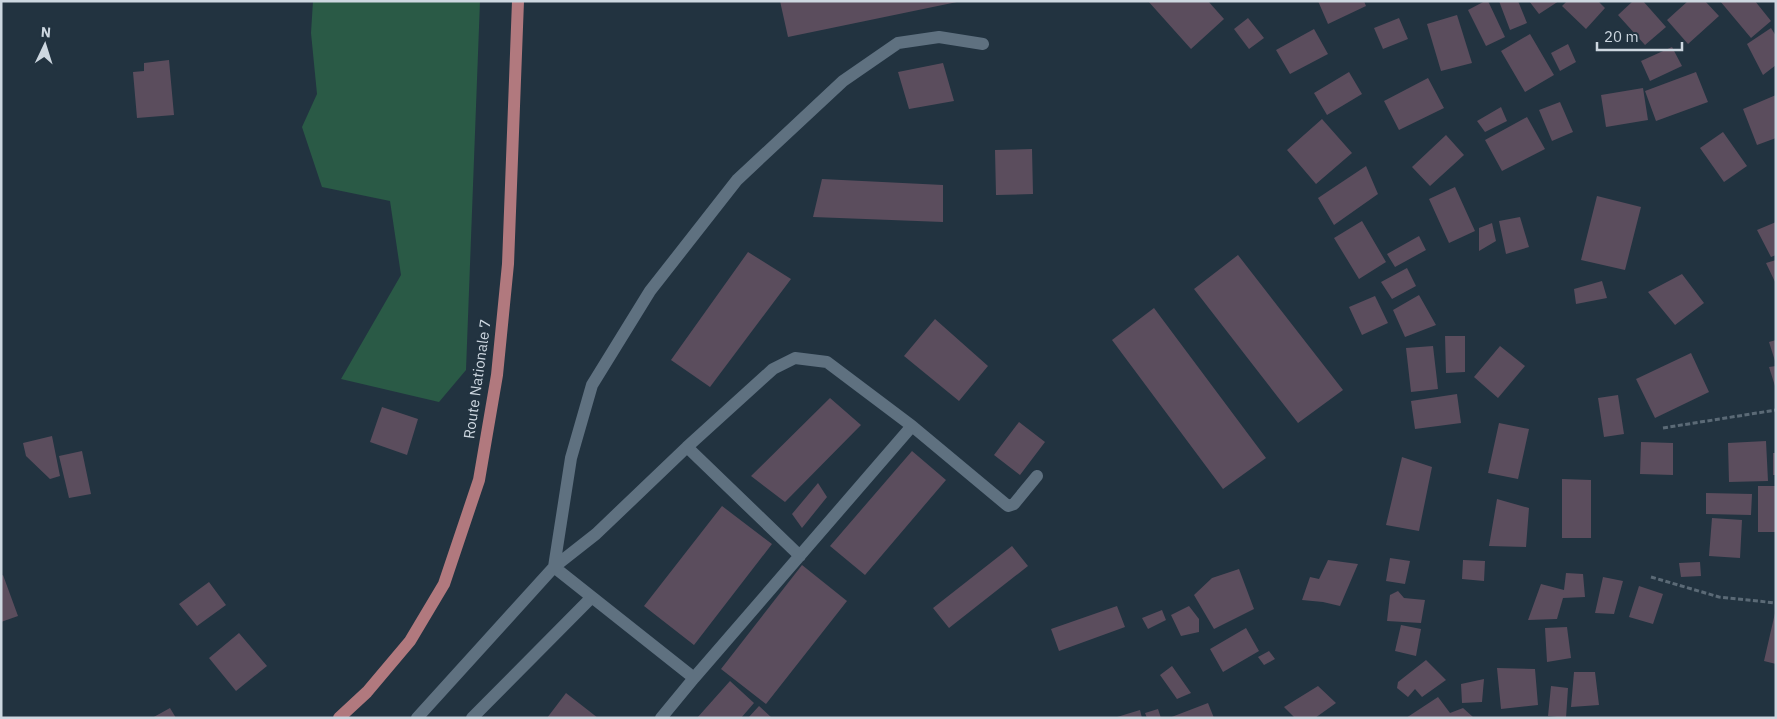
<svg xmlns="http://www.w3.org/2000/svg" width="1777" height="719" font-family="'IBM Plex Sans',sans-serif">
<rect width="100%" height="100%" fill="#223340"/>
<path fill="#2a5a46" d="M313,1h167l-14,369 -27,32 -98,-23 60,-104 -11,-74 -68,-14 -20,-60 15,-33 -6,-61z"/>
<path fill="#5b4d5d" d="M780,1h177v1l-169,35z
M1148,1h60l16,18 -33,30z
M1318,1h46l2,5 -38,18z
M1485,1h3l17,36 -19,9 -18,-36z
M1499,1h19l9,22 -17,7z
M1529,1h30l-20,13z
M1567,1h31l7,7 -19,21 -24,-23z
M1633,1h10l23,26 -21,18 -27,-30z
M1688,1h17l14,15 -31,28 -21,-24z
M1720,1h35l16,20 -20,17z
M1457,15l15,48 -31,8 -14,-47z
M1248,18l16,20 -15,11 -15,-20z
M1399,18l9,21 -25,10 -9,-21z
M1771,28l5,8v29l-13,10 -16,-31z
M1314,29l14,25 -38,20 -14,-24z
M1530,34l24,41 -29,17 -24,-41z
M1568,44l8,18 -16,9 -9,-18z
M1672,47l10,19 -32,15 -9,-20z
M169,60l5,55 -37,3 -4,-46 11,-1v-8z
M943,63l11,38 -45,8 -11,-37z
M1349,72l13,22 -35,21 -13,-22z
M1696,72l12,30 -52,19 -11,-30z
M1428,78l16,30 -45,22 -15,-29z
M1643,88l5,32 -42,7 -5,-32z
M1776,95v43l-19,7 -14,-36z
M1560,102l13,30 -21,9 -13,-31z
M1501,107l6,14 -22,11 -8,-11z
M1527,117l18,32 -43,22 -17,-31z
M1322,119l30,34 -36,31 -29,-34z
M1723,132l24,34 -23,16 -24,-34z
M1446,135l18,20 -34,31 -18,-19z
M1032,149l1,45 -37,1 -1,-45z
M1366,166l12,28 -44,31 -16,-27z
M822,179l121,6v37l-130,-5z
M1455,187l20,44 -26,12 -20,-44z
M1597,196l44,11 -16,63 -44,-10z
M1520,217l9,30 -23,7 -7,-33z
M1362,221l24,41 -27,17 -25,-41z
M1776,222v33l-5,2 -14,-27z
M1492,223l4,18 -17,10v-23z
M1419,236l7,14 -31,17 -8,-13z
M748,252l43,27 -81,108 -39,-27z
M1238,255l105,135 -45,33 -104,-134z
M1776,260v24l-10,-21z
M1407,268l9,18 -24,13 -11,-17z
M1682,274l22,29 -29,22 -27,-33z
M1602,281l5,17 -31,6 -2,-15z
M1419,295l17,30 -31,12 -12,-27z
M1375,296l13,27 -26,12 -13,-28z
M1154,308l112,150 -43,31 -111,-149z
M935,319l53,47 -29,35 -55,-45z
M1445,336h20v36l-19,1z
M1776,340v21h-1l-6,-19z
M1433,346l5,43 -27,3 -5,-44z
M1500,346l25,20 -27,32 -24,-21z
M1691,353l18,39 -54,26 -19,-39z
M1776,366v20h-1l-6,-19z
M1457,394l4,29 -46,6 -4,-28z
M1618,395l6,39 -20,3 -6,-39z
M830,398l31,27 -76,77 -34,-26z
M382,407l36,12 -11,36 -37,-13z
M1019,422l26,20 -25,33 -26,-20z
M1499,423l30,6 -11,50 -30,-6z
M52,436l8,40 -10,3 -24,-23 -3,-13z
M1766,441l2,40 -39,1 -1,-39z
M1641,442l32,1v32l-33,-1z
M82,451l9,43 -22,4 -10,-42z
M912,451l34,29 -81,95 -35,-29z
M1773,453h3v22h-3z
M1402,457l30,10 -13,64 -33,-6z
M1562,479l29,1v58h-29z
M818,483l9,14 -25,31 -10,-14z
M1758,486h18v46h-18z
M1706,493l46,1 -1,21 -45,-1z
M1497,499l32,9 -3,39 -37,-1z
M722,506l50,38 -78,101 -50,-39z
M1712,518l30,2 -2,38 -31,-2z
M1012,546l16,20 -79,62 -16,-20z
M1390,558l20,3 -5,23 -19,-3z
M1328,560l30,4 -18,42 -17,-4 -21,-2 8,-23 9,2z
M1463,560l22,1 -1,20 -22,-2z
M1700,562l1,14 -20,1 -2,-14z
M802,565l45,36 -81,103 -45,-35z
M1239,569l15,40 -40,20 -20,-34 18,-17z
M1566,573l17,1 2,23 -22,1 -6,21 -29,1 13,-36 23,6z
M3,575l15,41 -17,6v-46z
M1603,577l20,4 -9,33 -19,-1z
M209,582l17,23 -29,21 -18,-22z
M1639,586l24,8 -10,30 -24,-7z
M1398,591l6,7 21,2 -4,23 -34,-2 3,-26z
M1117,606l8,21 -66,24 -8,-22z
M1189,606l10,13v13l-18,4 -10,-21z
M1162,610l4,10 -18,9 -6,-11z
M1775,613h1v51l-12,-3z
M1401,625l20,4 -5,27 -21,-5z
M1567,627l4,31 -24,4 -2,-34z
M1246,628l13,23 -36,21 -13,-23z
M239,633l28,33 -31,25 -27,-33z
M1269,651l6,8 -11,6 -6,-8z
M1426,660l20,20 -24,17 -7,-8 -7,8 -11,-9 1,-6z
M1172,666l19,27 -14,6 -17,-24z
M1497,668l38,1 3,36 -37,4z
M1574,672h21l4,33 -28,2z
M1484,679l-2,23 -20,1 -1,-19z
M730,681l24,22 -13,15h-44z
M1318,686l18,17 -21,15h-20l-11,-11z
M1551,686l17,2 -2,30 -18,-2z
M566,693l32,25h-51z
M1438,697l12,16 13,-5 10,9 -67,1z
M1208,703l6,15h-45z
M759,706l13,12h-24z
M170,708l6,10h-24z
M1158,709l3,9h-14l-2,-5z
M1140,710l2,8h-25v-1z"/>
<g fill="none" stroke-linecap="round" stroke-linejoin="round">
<path stroke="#5b6a76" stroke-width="3" stroke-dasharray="5 2.5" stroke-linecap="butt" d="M1663,428l113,-18
M1651,577l68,20 57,6"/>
<path stroke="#5f7180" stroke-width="12" d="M912,426l96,80 6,-2 23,-28
M687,447l113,109
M554,567l17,-109 21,-73 58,-94 87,-111 106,-99 55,-38 41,-6 44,7
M417,718l137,-151 42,-33 91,-87 86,-78 22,-11 32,4 85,64 -218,252 -140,-111
M472,718l120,-121
M661,718l33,-40"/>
<path stroke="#b1797e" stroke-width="12" d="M339,718l28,-26 43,-51 34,-57 35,-104 18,-105 11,-111 10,-263"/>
</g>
<g text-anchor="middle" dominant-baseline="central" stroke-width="4.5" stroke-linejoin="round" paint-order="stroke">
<g font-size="15" fill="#cdd7e0" stroke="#223340">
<text transform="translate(477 379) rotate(-82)">Route Nationale 7</text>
</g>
</g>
<rect width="1777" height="719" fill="none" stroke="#cdd7e0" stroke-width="5"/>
<g transform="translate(45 45) rotate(4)" stroke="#223340" stroke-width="4" paint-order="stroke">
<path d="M0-4L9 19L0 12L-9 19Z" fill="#cdd7e0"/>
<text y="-8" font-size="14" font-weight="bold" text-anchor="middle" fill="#cdd7e0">N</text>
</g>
<path d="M1597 42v8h85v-8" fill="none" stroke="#cdd7e0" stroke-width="2.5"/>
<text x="1604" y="42" font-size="15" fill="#cdd7e0" stroke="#223340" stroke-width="4" paint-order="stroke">20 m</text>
</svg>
